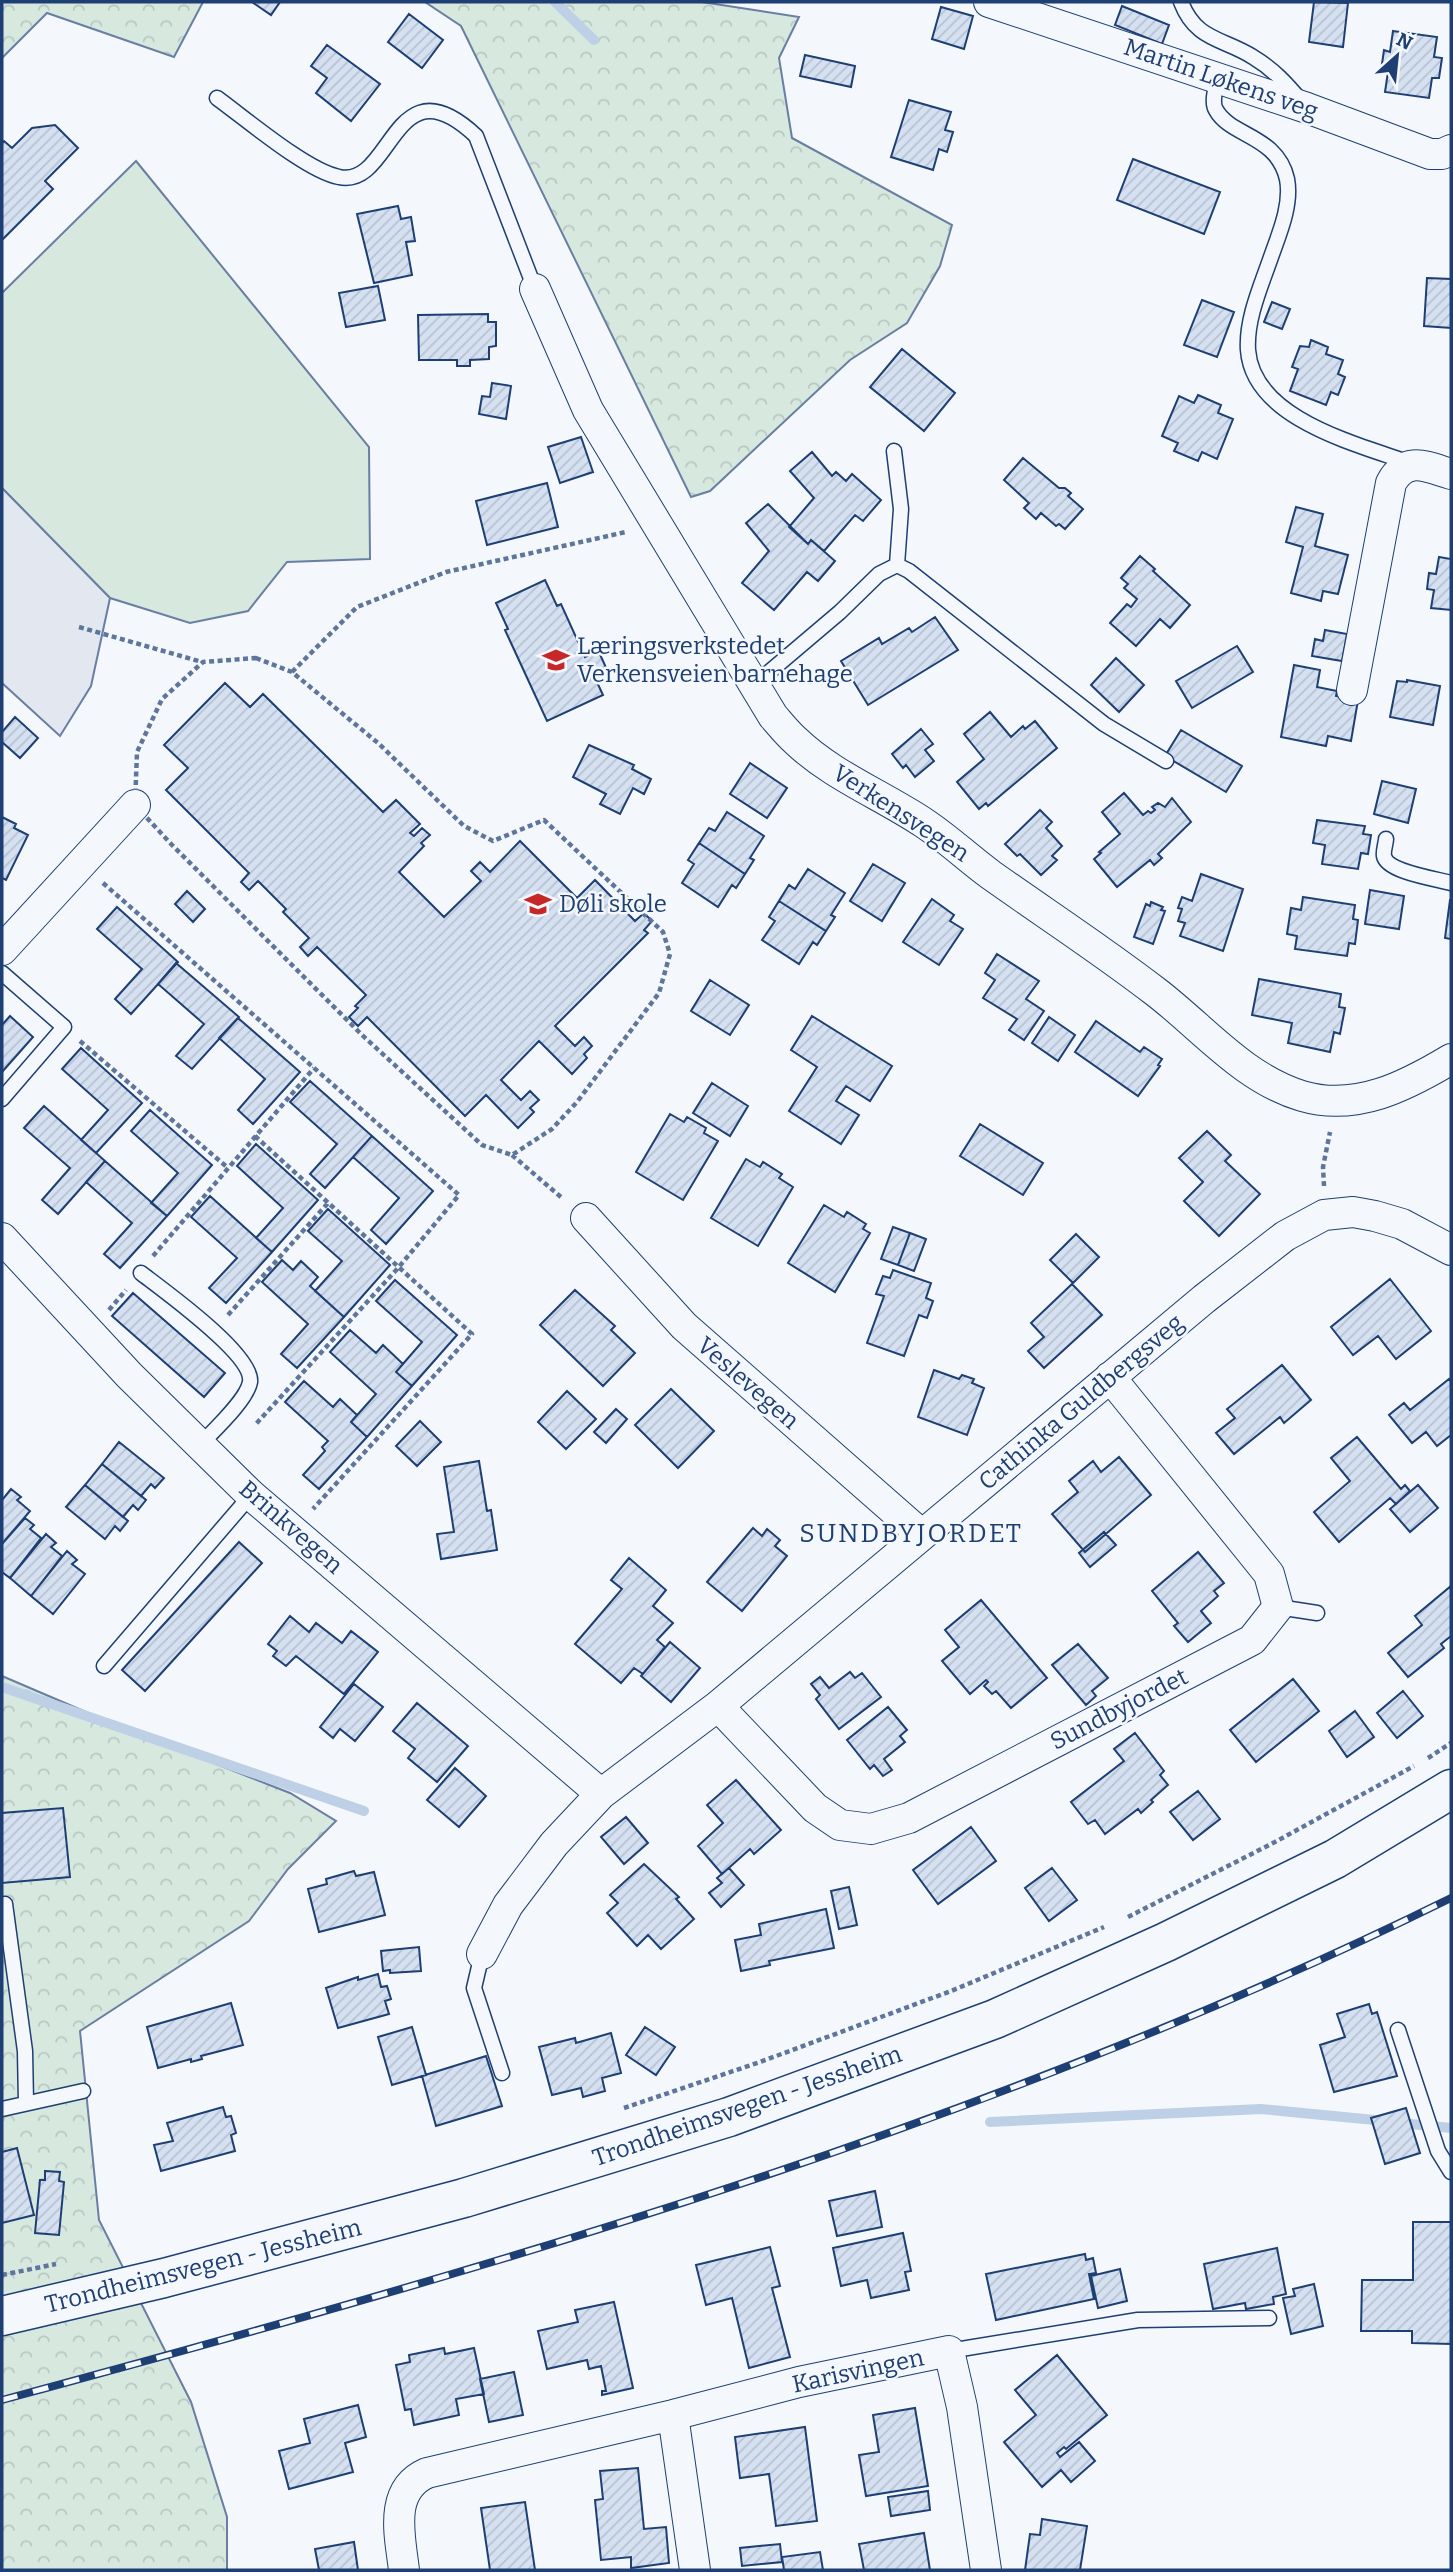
<svg xmlns="http://www.w3.org/2000/svg" width="1453" height="2572" font-family="Bitter,serif">
<defs>
<pattern id="forest-crowns" width="20" height="18" patternUnits="userSpaceOnUse" patternTransform="scale(1.75)"><rect width="20" height="18" fill="#d7e8df"/><path d="M2 6a3 3 0 1 1 6 0M12 15a3 3 0 1 1 6 0" fill="none" stroke="#b8c8c3"/></pattern>
<pattern id="building-hatch" width="6" height="6" patternUnits="userSpaceOnUse" patternTransform="scale(1.75)"><rect width="6" height="6" fill="#d5e0f0"/><path d="M-1 1l2-2M0 6l6-6M5 7l2-2" fill="none" stroke="#b6c1d1"/></pattern>
</defs>
<rect width="100%" height="100%" fill="#f4f7fb"/>
<path fill="url(#forest-crowns)" stroke="#687fa3" stroke-width="2" d="M2,2h201l-29,55 -127,-44 -45,45z
M425,2h277l97,15 -20,41 13,80 160,87 -12,41 -33,57 -57,37 -140,131 -19,6 -230,-471z
M2,1676l112,48 176,69 46,28 -48,48 -39,52 -169,110 19,189 92,182 36,115v53h-225z"/>
<path fill="#d7e8df" stroke="#687fa3" stroke-width="2" d="M136,161l233,286 1,112 -83,3 -39,49 -58,12 -80,-25 -108,-110v-195z"/>
<path fill="#e3e8f0" stroke="#687fa3" stroke-width="2" d="M2,488l108,110 -19,88 -31,50 -58,-53z"/>
<g fill="none" stroke-linecap="round" stroke-linejoin="round">
<path stroke="#bed0e5" stroke-width="10" d="M555,2l39,38
M2,1687l362,124
M990,2122l271,-13 124,12
M1400,2123l51,5"/>
</g>
<path fill="url(#building-hatch)" stroke="#1d3f73" stroke-width="2" d="M252,2h28l-9,13z
M1314,2l34,1 -5,44 -34,-5z
M1122,6l47,19 -7,19 -47,-19z
M941,7l32,9 -9,33 -32,-10z
M409,14l34,26 -21,28 -34,-26z
M1393,31l44,6 -3,20 8,1 -3,20h-7l-3,20 -44,-6 3,-20 -7,-1 3,-21 6,2z
M327,45l53,39 -29,37 -35,-28 11,-15 -16,-12z
M805,55l50,11 -4,21 -51,-11z
M909,100l42,12 -6,18 8,2 -6,20 -8,-3 -6,21 -42,-13z
M55,125l23,23 -33,33 8,8 -51,51v-97l2,-2 8,7 20,-20z
M1133,159l87,33 -16,42 -87,-34z
M398,206l3,13 10,-2 4,24 -9,1 6,33 -38,8 -17,-69z
M1427,278l24,1v49l-27,-2z
M378,286l7,34 -39,7 -7,-34z
M1202,300l32,12 -17,45 -33,-12z
M1272,302l18,7 -8,20 -18,-7z
M488,314v8h8v24l-7,1v12l-19,1v6h-13v-6h-38l-1,-45z
M1311,340l17,7 -2,7 17,6 -5,14 7,3 -7,18 -7,-3 -5,13 -36,-14 8,-22 -6,-2 8,-21 9,1z
M902,349l53,44 -31,38 -54,-44z
M492,383l19,3 -5,33 -27,-5 3,-18 8,1z
M1198,395l23,10 -3,8 15,6 -16,40 -15,-7 -4,9 -24,-10 4,-8 -16,-7 17,-40 15,7z
M581,437l12,35 -33,11 -12,-36z
M812,452l20,24 4,-4 10,9 6,-7 29,26 -18,21 -8,-6 -31,36 -13,-11 -3,4 -19,-17 25,-29 -24,-27z
M1023,458l36,30h6l6,5 -3,3 15,13 -18,20 -6,-5 -3,2 -15,-13 -5,6 -12,-11 5,-5 -25,-23z
M547,483l11,44 -71,18 -11,-44z
M768,504l40,40 3,-4 24,21 -17,20 -11,-9 -33,38 -32,-27 27,-32 -23,-28z
M1296,507l27,7 -8,32 33,9 -10,39 -15,-3 -2,10 -30,-8 12,-46 -17,-5z
M1140,556l15,13 -2,2 37,34 -20,23 -10,-9 -24,27 -26,-23 17,-19 4,3 6,-8 -13,-11 4,-4 -7,-6z
M1439,557l12,2v51l-20,-2 3,-18 -7,-1 2,-16 7,1z
M545,580l12,26 4,-2 24,53 13,-7 10,22 -13,6 8,17 -56,26 -42,-91 3,-1 -12,-26z
M935,617l23,33 -90,55 -27,-44 38,-23 3,6 27,-16 3,4z
M1325,630l22,4 -5,27 -30,-5 3,-17 8,2z
M1237,646l16,26 -61,36 -16,-27z
M1116,658l28,27 -25,27 -28,-27z
M1294,665l26,5 -3,17 20,4 -1,5 22,4 -7,41 -23,-5 -2,10 -45,-9z
M1407,680l33,6 -7,39 -43,-8 7,-36 10,1z
M225,683l25,24 13,-13 120,118 13,-12 24,24 -10,9 4,3 8,-8 8,7 -9,8 3,3 -25,26 45,45 37,-36 -10,-10 9,-9 10,10 30,-31 57,57 18,-18 40,41 9,-8 8,8 -8,9 4,3 -93,93 20,20 9,-9 8,9 -8,8 3,4 -15,16 -33,-33 -38,39 20,20 9,-9 9,9 -9,8 4,4 -16,16 -32,-33 -21,21 -98,-99 -9,9 -9,-9 9,-9 -3,-2 11,-11 -49,-48 -9,9 -8,-9 9,-9 -26,-26 3,-3 -28,-28 -9,9 -8,-8 8,-9 -83,-83 22,-22 -24,-23z
M990,712l21,25 12,-11 2,3 10,-8 22,27 -69,58 -2,-3 -7,6 -22,-27 27,-23 -20,-25z
M15,717l23,21 -18,20 -18,-16v-10z
M921,729l12,15 -8,6 9,11 -19,16 -9,-12 -3,3 -11,-14z
M1181,730l61,36 -16,26 -61,-36z
M589,745l45,20 -2,4 19,10 -7,15 -11,-6 -13,26 -20,-10 6,-10 -33,-17z
M750,763l37,25 -20,30 -37,-24z
M1382,781l34,8 -8,34 -34,-9z
M1124,793l19,22 5,-4 3,2 4,-3 -3,-3 6,-4 7,4 7,-9 19,24 -33,32 4,4 -8,7 -4,-5 -33,27 -23,-28 7,-6 -2,-1 21,-18 -18,-22z
M1040,810l12,12 -6,6 16,18 -10,10 5,4 -16,15 -21,-21 -3,2 -12,-12z
M727,812l37,24 -14,22 4,2 -9,14 -46,-31 10,-15 6,3z
M2,817l14,7 -2,4 14,7 -22,45 -4,-2z
M1317,820l48,6 -2,8 8,1 -3,19 -7,-1 -3,16 -36,-5 3,-19 -12,-2z
M699,843l46,31 -9,14 -4,-3 -14,22 -36,-24 12,-19 -6,-4z
M873,864l32,19 -23,38 -32,-20z
M808,869l37,24 -14,22 4,2 -9,14 -47,-30 10,-16 6,4z
M1201,874l42,15 -20,62 -43,-15 5,-13 -7,-2 4,-12 -4,-1 4,-11 10,4z
M1370,890l34,6 -5,33 -34,-5z
M187,891l18,18 -12,13 -18,-18z
M1303,897l52,8 -2,14 5,1 -3,24 -6,-1 -2,13 -52,-7 2,-13 -10,-2 4,-26 10,2z
M932,899l22,16 -4,6 13,8 -24,36 -36,-23z
M1450,900h1v39l-6,-1z
M779,901l47,30 -9,14 -4,-3 -14,22 -37,-24 13,-19 -6,-4z
M1151,902l12,5 -2,3 4,1 -12,33 -19,-7 12,-33 4,2z
M117,907l61,55 -47,52 -16,-15 27,-30 -45,-40z
M997,954l42,27 -13,18 18,12 -20,29 -15,-10 8,-11 -34,-21 12,-18 -10,-7z
M176,963l63,54 -47,52 -16,-13 28,-32 -46,-40z
M1259,979l82,15 -2,13 6,1 -5,26 -6,-2 -4,20 -42,-9 4,-20 -40,-8z
M710,980l39,25 -19,30 -39,-24z
M10,1016l23,21 -31,35v-47z
M812,1016l80,50 -22,35 -24,-15 -10,15 23,14 -18,29 -52,-33 28,-44 -26,-17z
M1049,1017l26,18 -17,26 -26,-18z
M238,1018l62,54 -47,52 -15,-14 27,-31 -46,-41z
M1096,1021l44,31 4,-5 18,12 -4,6 2,1 -22,30 -63,-44z
M81,1048l61,55 -46,50 -15,-13 27,-30 -46,-41z
M310,1081l62,55 -47,52 -15,-14 27,-30 -47,-42z
M712,1083l36,23 -18,30 -37,-23z
M44,1106l61,55 -47,53 -16,-14 28,-32 -46,-40z
M150,1110l62,55 -45,51 -16,-13 27,-30 -47,-42z
M670,1114l14,8 3,-5 19,11 -2,5 14,8 -35,59 -47,-28z
M980,1124l63,39 -20,32 -63,-39z
M1207,1131l24,24 -6,6 35,33 -41,42 -35,-35 19,-19 -24,-24z
M372,1136l61,55 -47,53 -15,-14 28,-32 -46,-41z
M256,1144l62,56 -46,52 -16,-14 27,-30 -46,-42z
M746,1159l14,8 3,-5 19,12 -3,4 14,9 -35,59 -47,-28z
M105,1161l62,55 -47,52 -16,-14 28,-31 -46,-41z
M210,1196l62,56 -46,51 -17,-15 28,-30 -46,-41z
M824,1205l20,12 3,-5 19,12 -3,5 7,4 -35,59 -47,-29z
M328,1209l62,56 -46,52 -29,-26 27,-30 -34,-30z
M893,1227l17,6 -12,32 -17,-6z
M910,1233l16,6 -12,32 -16,-6z
M1076,1234l23,23 -26,26 -23,-23z
M282,1260l11,10 8,-9 17,16 -8,9 34,31 -47,51 -16,-14 27,-30 -46,-42z
M893,1270l38,13 -5,15 7,3 -6,17 -8,-3 -15,41 -37,-13 17,-47 -8,-2 7,-18 7,2z
M1390,1279l41,52 -35,28 -18,-23 -25,19 -22,-28z
M395,1280l62,55 -45,51 -16,-14 26,-30 -46,-41z
M1072,1284l30,31 -58,53 -16,-17 16,-14 -13,-14z
M575,1290l40,36 -4,4 24,23 -32,33 -63,-61z
M133,1293l92,80 -21,24 -92,-81z
M350,1330l26,23 7,-8 20,19 -7,8 16,14 -45,51 -16,-15 25,-28 -46,-42z
M1282,1365l29,35 -27,23 -4,-6 -46,37 -18,-21 19,-15 -8,-9z
M934,1370l25,9 3,-4 12,4 -2,4 12,5 -17,47 -49,-18z
M1449,1379l2,3v53l-14,11 -11,-14 -14,11 -23,-28 15,-12 6,7z
M304,1381l29,26 7,-8 17,16 -6,7 16,15 -48,52 -16,-14 22,-24 -3,-4 6,-6 -43,-39z
M671,1389l43,42 -36,37 -43,-43z
M567,1391l29,28 -30,30 -28,-27z
M616,1409l11,10 -21,24 -12,-11z
M420,1421l21,21 -24,24 -21,-20z
M1357,1437l44,52 4,-4 5,6 -14,13 -6,-6 -51,44 -25,-30 36,-31 -19,-23z
M119,1442l45,36 -9,10 -4,-4 -10,12 -39,-32z
M1119,1457l32,38 -66,57 -33,-38 26,-22 -9,-11 24,-20 8,11z
M479,1461l8,50 4,-1 6,40 -56,9 -4,-25 17,-2 -10,-65z
M102,1464l44,36 -8,10 -5,-5 -10,12 -38,-32z
M85,1485l43,36 -8,10 -5,-5 -10,13 -39,-32z
M1418,1485l20,23 -28,24 -20,-23z
M11,1489l10,8 -4,3 13,11 -28,33v-44z
M25,1518l9,7 -4,4 11,9 -31,40 -8,-6v-28z
M753,1528l9,8 5,-7 13,11 -5,6 12,10 -45,55 -35,-29z
M1104,1532l12,13 -26,22 -11,-14z
M46,1534l10,9 -5,4 11,9 -31,40 -21,-18z
M239,1542l23,21 -117,128 -23,-21z
M67,1551l10,9 -5,4 13,10 -32,40 -22,-18z
M1198,1552l26,31 -10,8 4,5 -17,15 10,12 -23,19 -14,-16 4,-3 -26,-32z
M629,1558l37,32 -13,16 20,17 -16,17 8,7 -22,27 -9,-6 -13,15 -46,-39 47,-55 -11,-9z
M1451,1586v50l-10,8 3,4 -36,29 -20,-24 34,-28 -7,-9z
M981,1600l66,78 -36,30 -15,-17 -4,3 -8,-8 4,-4 -2,-2 -16,14 -28,-33 17,-14 -14,-17z
M290,1616l19,16 7,-9 26,20 9,-12 27,21 -34,42 -48,-38 -10,10 -13,-10 4,-5 -9,-7z
M670,1642l30,26 -29,34 -30,-26z
M1078,1644l30,34 -16,13 4,5 -10,9 -34,-40z
M850,1672l5,6 7,-5 19,24 -42,32 -23,-30 4,-4 -9,-11 9,-7 9,11z
M1293,1679l26,32 -63,51 -26,-32z
M354,1684l29,23 -28,34 -15,-12 -7,9 -13,-11z
M1403,1691l20,25 -26,22 -20,-25z
M417,1703l51,43 -31,36 -29,-24 7,-9 -22,-18z
M888,1707l19,23 -7,6 5,6 -21,17 8,11 -9,6 -9,-11 -4,4 -23,-29z
M1355,1711l19,26 -27,20 -18,-26z
M1135,1733l29,38 -4,4 8,10 -17,15 2,2 -12,11 -3,-4 -33,25 -10,-14 -7,4 -17,-22 53,-41 -10,-12z
M455,1768l31,28 -27,31 -32,-27z
M736,1780l45,50 -27,24 -4,-5 -28,25 -24,-28 25,-23 -16,-18z
M1198,1791l22,28 -27,21 -23,-28z
M63,1808l7,69 -68,6v-70z
M626,1817l22,26 -24,21 -23,-27z
M971,1827l25,34 -58,43 -25,-34z
M644,1864l35,33 -3,2 18,20 -33,30 -13,-14 -11,11 -30,-33 11,-10 -8,-8z
M729,1868l15,17 -23,22 -12,-14 13,-10 -5,-5z
M1052,1868l25,32 -28,21 -24,-33z
M354,1871l2,5 18,-4 11,43 -66,17 -11,-43 19,-5 -1,-5z
M849,1887l8,38 -18,4 -8,-38z
M826,1909l8,39 -65,13 1,4 -29,6 -6,-31 26,-5 -2,-11z
M419,1947l2,24 -31,2v-3l-7,1 -2,-20z
M378,1974l3,13 6,-1 4,13 -6,2 4,13 -51,14 -12,-40 32,-11v3z
M231,2003l12,42 -42,11 1,3 -11,3v-3l-33,9 -11,-41z
M1369,2004l3,10 5,-2 20,64 -63,16 -14,-47 25,-8 -8,-23z
M412,2027l14,48 -34,10 -14,-48z
M645,2027l30,20 -19,28 -30,-20z
M611,2033l10,40 -19,5 3,13 -22,6 -2,-9 -29,7 -13,-48 36,-9 1,5z
M486,2056l16,50 -66,20 -14,-50z
M223,2107l3,10 5,-1 5,17 -5,2 4,16 -74,20 -7,-26 19,-4 -6,-18z
M1406,2108l14,45 -35,11 -14,-46z
M17,2148l17,67 -32,8v-71z
M45,2171l15,1 -1,9 5,1 -5,53 -24,-2 5,-53h5z
M875,2191l7,36 -45,9 -8,-35z
M1413,2222h38v122l-39,-1v-12h-51l1,-51h51z
M903,2233l8,38 -6,1 4,18 -38,8 -4,-18 -26,6 -8,-38z
M770,2247l10,39 -8,2 18,69 -41,11 -17,-70 -26,7 -10,-40z
M1277,2248l9,46 -13,3 1,7 -28,5 -1,-6 -32,6 -9,-45z
M1085,2254l1,6 7,-2 3,15 -7,1 5,25 -98,21 -10,-46z
M1120,2269l7,32 -29,7 -7,-32z
M1314,2284l9,42 -32,8 -8,-36 12,-2 -2,-7z
M614,2302l19,86 -31,7v-4h4l-5,-25 -12,3 -2,-9 -40,9 -9,-38 40,-9 -3,-12z
M444,2348l1,6 29,-6 10,46 -28,5 3,16 -45,10 -3,-16 -6,1 -9,-45 14,-3 -1,-7z
M1057,2355l50,60 -41,34 -2,-2 -7,6 3,4 19,-15 16,19 -24,21 -10,-12 -19,17 -38,-45 32,-27 -21,-25z
M514,2372l9,43 -34,7 -9,-43z
M358,2405l8,32 -21,6 8,29 -64,17 -10,-38 31,-8 -6,-24z
M915,2408l13,78 -62,10 -7,-41 20,-3 -6,-37z
M805,2427l12,94 -41,5 -7,-52 -29,4 -5,-41z
M638,2468l6,61 22,-2 3,36 -38,5v-11l-30,3 -6,-60 8,-1 -3,-28z
M928,2491l2,19 -39,6 -3,-19z
M525,2502l10,68h-45l-9,-62z
M1042,2519l45,7 -7,44h-55l5,-36 10,1z
M924,2533l6,37h-66l-5,-26z
M354,2542l4,28h-39l-4,-21z
M780,2544l2,18 -40,4 -2,-18z
M820,2552l3,18h-39l-2,-13z"/>
<g fill="none" stroke-linecap="round" stroke-linejoin="round">
<g stroke="#1d3f73" stroke-width="17">
<path id="lane" d="M1181,2c15,39 42,36 72,55 20,12 33,26 48,44
M1217,79c-1,9 -6,23 -1,31 15,27 61,25 71,69 5,26 -8,55 -16,78 -10,29 -25,62 -23,93 5,69 109,94 162,113
M217,98c29,21 90,73 122,79 54,12 54,-119 137,-41l59,153
M894,451l7,58 -4,56
M755,684l85,-72 39,-38 18,-9 12,6 195,153 62,37
M1386,839c0,4 -3,12 -2,17 3,16 53,23 67,27
M2,973l62,54 -62,72
M141,1273c22,17 113,82 109,109 -3,18 -37,49 -50,63
M1278,1607l39,6
M104,1666l147,-171
M5,1904l20,147 1,52
M482,1954l-8,34 28,85
M1398,2030l40,121 13,21
M2,2109l81,-18
M949,2351l189,-31 131,-2"/>
</g>
<g stroke="#1d3f73" stroke-width="32">
<path id="street" d="M989,2l318,106 123,46h12l9,-4
M535,289l53,121 185,306c7,8 14,17 22,24 36,35 87,55 129,83 24,16 44,35 67,52 55,39 112,76 165,117 47,36 87,86 146,104 54,16 104,-10 149,-37
M1352,690l39,-207c15,-28 36,-16 60,-9
M2,950l133,-145
M586,1218l98,108 238,209
M2,1238l127,137 122,120 350,299
M718,1706l97,102 25,17 31,4 38,-11 343,-178 26,-33 -9,-33 -159,-197
M482,1954l26,-49 46,-61 47,-50 117,-88 486,-407 81,-63 39,-21 29,-3 22,4 27,8 49,26
M673,2415l22,155
M404,2570c-4,-34 -16,-80 23,-97l246,-58 126,-33 150,-31 13,56 24,163"/>
</g>
<g stroke="#1d3f73" stroke-width="41">
<path id="secondary" d="M2,2316l162,-38 300,-80 265,-81 266,-98 171,-77 169,-83 116,-70"/>
</g>
<path stroke="#5e769c" stroke-width="4.5" stroke-dasharray="5 3.5" stroke-linecap="butt" d="M79,627l123,35
M256,658l36,14 86,71 86,83 29,15 51,-21 119,112 7,22 -11,39 -82,109 -25,27 -40,26 -30,-10 -120,-110 -190,-190 -37,-40 2,-53 25,-53 41,-37z
M292,672l65,-65 89,-35 180,-40
M103,883l356,312 -61,73 -142,156
M80,1041l148,127
M255,1136l217,198 -159,175
M512,1155l50,43
M1324,1186l-1,-19 7,-35
M153,1256l161,-188
M109,1310l17,-20
M228,1315l100,-112
M1428,1758l23,-15
M1128,1917l147,-75 139,-76
M624,2108l136,-46 191,-71 153,-64
M2,2275l54,-11"/>
<use href="#lane" stroke="#f4f7fb" stroke-width="14"/>
<use href="#street" stroke="#f4f7fb" stroke-width="30"/>
<use href="#secondary" stroke="#f4f7fb" stroke-width="38"/>
<g stroke="#1d3f73" stroke-width="8">
<path id="rail" d="M2,2400c494,-133 989,-275 1449,-502"/>
</g>
<use href="#rail" stroke="#f4f7fb" stroke-width="5" stroke-dasharray="16" stroke-linecap="butt"/>
</g>
<defs>
<g id="school-bare" transform="scale(2.1)"><path d="M0-5L7-2L0 1L-7-2ZM-4 1L0 2.5L4 1V4Q0 6-4 4Z" fill="#c62828" stroke="#f4f7fb" stroke-width="2.5" paint-order="stroke"/></g>
</defs>
<g fill-rule="evenodd">
<use href="#school-bare" x="556" y="660"/>
<use href="#school-bare" x="538" y="904"/>
</g>
<g text-anchor="middle" dominant-baseline="central" stroke-width="5" stroke-linejoin="round" paint-order="stroke">
<g font-size="24" fill="#1d3f73" stroke="#f4f7fb">
<text transform="translate(1221 79) rotate(19)">Martin Løkens veg</text>
<text transform="translate(901 813) rotate(33)">Verkensvegen</text>
<text transform="translate(748 1383) rotate(41)">Veslevegen</text>
<text transform="translate(1081 1402) rotate(-40)">Cathinka Guldbergsveg</text>
<text transform="translate(291 1527) rotate(41)">Brinkvegen</text>
<text transform="translate(1119 1709) rotate(-27)">Sundbyjordet</text>
<text transform="translate(747 2106) rotate(-19)">Trondheimsvegen - Jessheim</text>
<text transform="translate(203 2266) rotate(-14)">Trondheimsvegen - Jessheim</text>
<text transform="translate(858 2371) rotate(-12)">Karisvingen</text>
</g>
<g font-size="24" fill="#1d3f73" stroke="#f4f7fb" text-anchor="start">
<text x="577" y="646">Læringsverkstedet<tspan x="577" dy="28">Verkensveien barnehage</tspan></text>
<text x="559" y="904">Døli skole</text>
</g>
<g font-size="26" letter-spacing="2" fill="#1d3f73" stroke="#f4f7fb">
<text x="911" y="1533">SUNDBYJORDET</text>
</g>
</g>
<rect width="1453" height="2572" fill="none" stroke="#1d3f73" stroke-width="7"/>
<g transform="translate(1397 56) rotate(27)" stroke="#f4f7fb" stroke-width="5" paint-order="stroke">
<path d="M0-5L12 26L0 18L-12 26Z" fill="#1d3f73"/>
<text y="-10" font-size="19" font-weight="bold" text-anchor="middle" fill="#1d3f73">N</text>
</g>
</svg>
